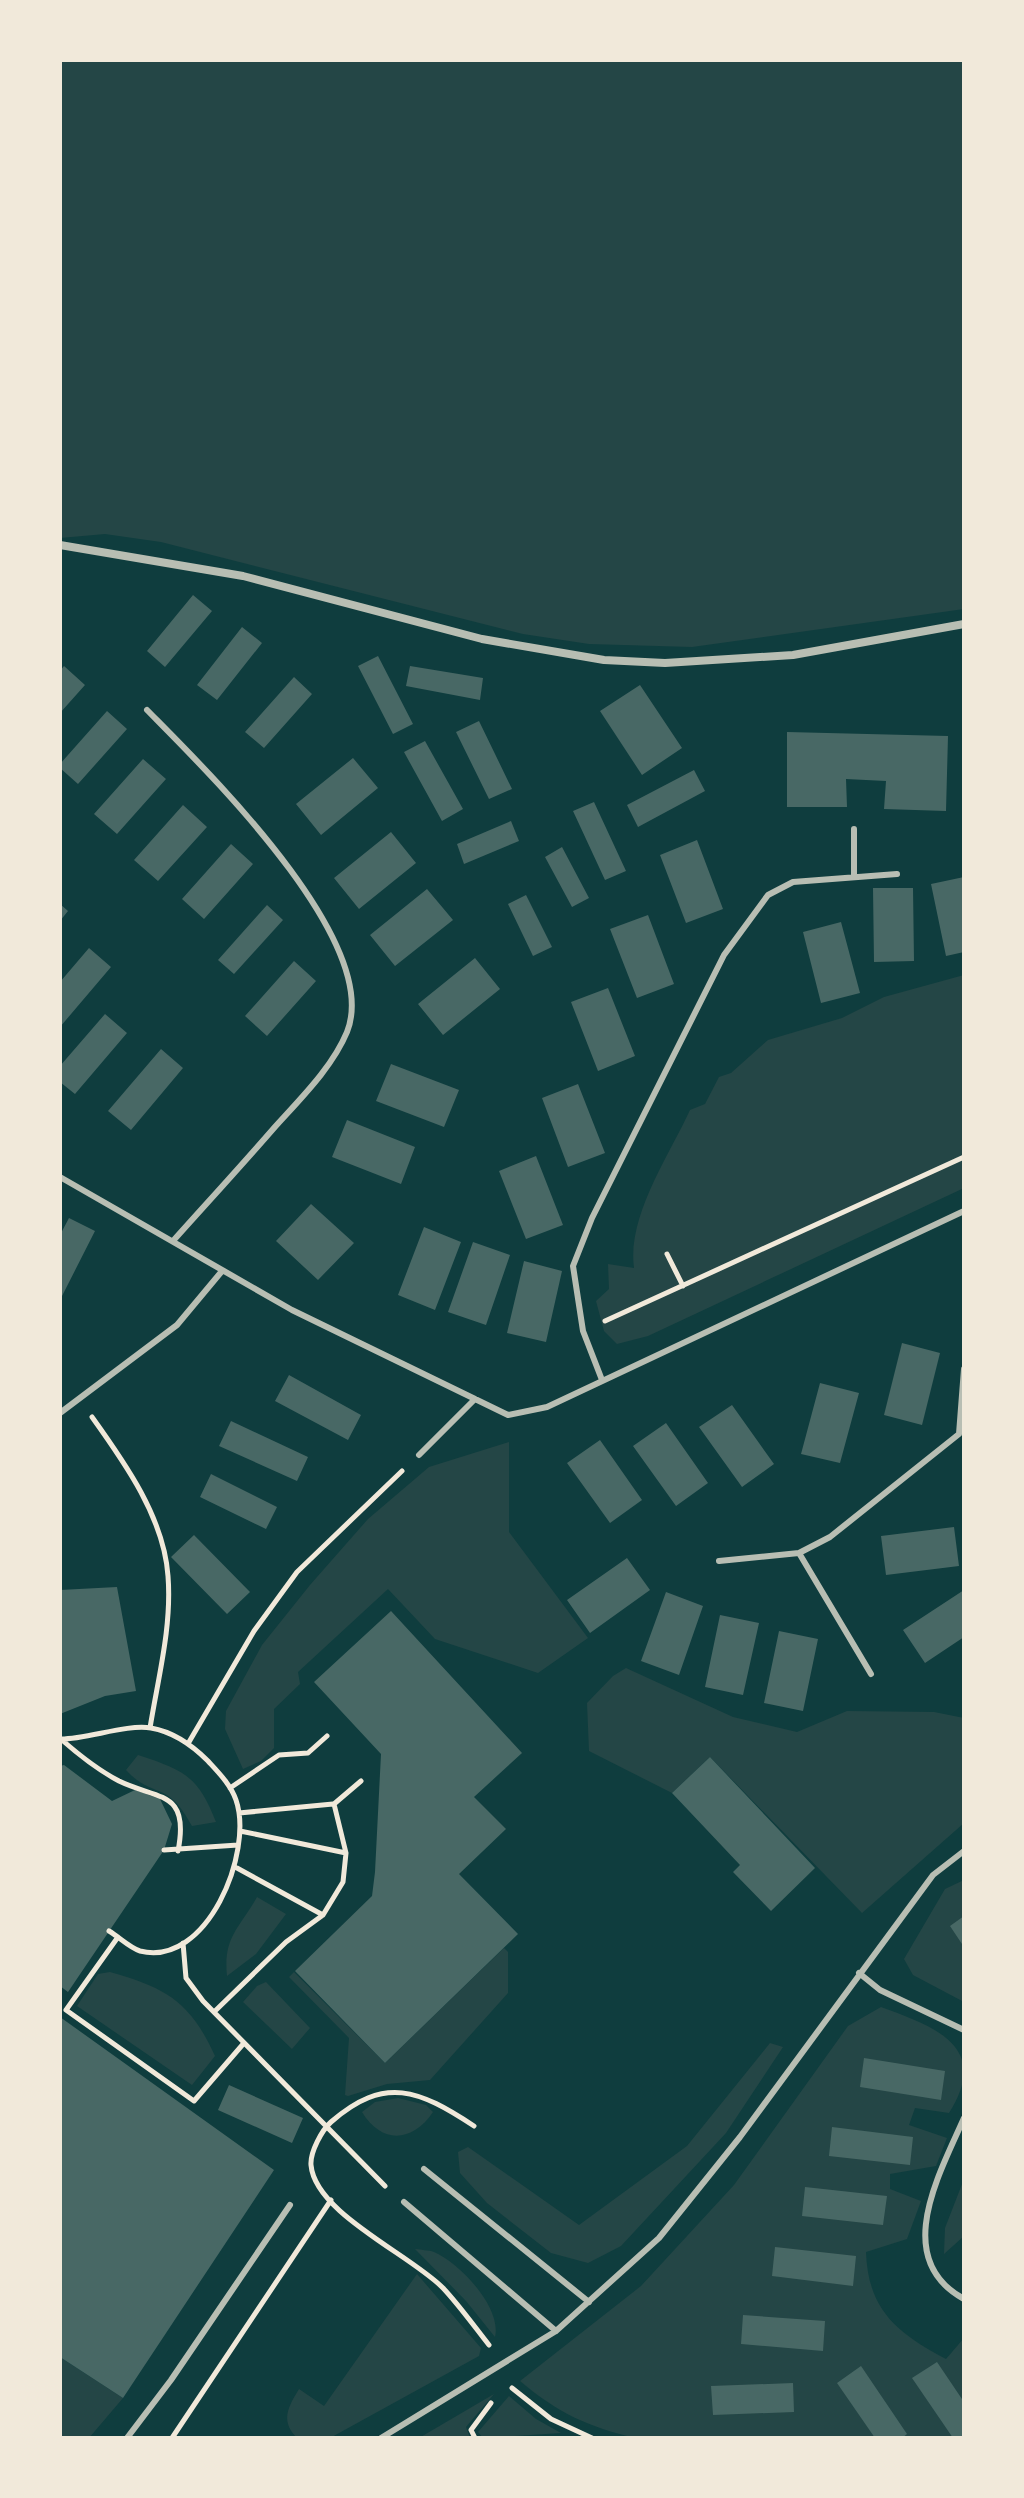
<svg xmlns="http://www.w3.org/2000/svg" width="1024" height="2498" font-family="'Archivo Narrow',sans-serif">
<rect width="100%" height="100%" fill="#0f3d3e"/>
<path fill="#244646" d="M60,60h904v549l-272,38 -103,-3 -66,-10 -362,-92 -56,-8 -45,4z
M964,975v213l-316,148 -31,8 -13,-13 -8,-30 13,-12 -1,-25 26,4c-7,-52 35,-112 56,-158l15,-6 14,-27 12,-4 37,-33 74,-22 42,-21z
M509,1442v90l79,106 -50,35 -103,-34 -47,-50 -90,83 2,12 -26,25v39l-13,13 -18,8 -18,-40 1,-18 36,-66 48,-60 58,-66 61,-52z
M626,1668l107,49 64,15 50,-21 87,1 30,6v105l-102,90 -152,-156 -38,36 -83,-42 -2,-48 26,-27z
M138,1755c46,15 60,21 78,67l-24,4c-25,-47 -38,-26 -66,-56z
M964,1880v122l-51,-27 -9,-16 41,-70z
M257,1897l29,17 -30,40 -29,22c-4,-39 12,-47 30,-79z
M504,1948l4,4v41l-78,87 -43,4 -39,12 -3,-1 4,-57 -60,-61 5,-5 91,91z
M110,1972c56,16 80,29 105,84l-23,29 -115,-79 21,-32z
M266,1982l44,46 -18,21 -49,-47 14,-16z
M881,2007c55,20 110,40 68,106l-34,-5 -6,17 38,13 -11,28 -46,8v15l31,12 -14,38 -41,13c2,58 31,81 80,107l18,-21v100h-328c-48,-11 -78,-25 -116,-57l121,-95 93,-101 114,-159z
M770,2043l13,4 -57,86 -105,113 -33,17 -37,-10 -64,-50 -27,-30 -2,-21 10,-5 111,78 108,-79z
M398,2098l28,7 7,7c-20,30 -51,33 -71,0l13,-10z
M964,2179v57l-20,18 1,-26z
M415,2249c5,1 14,1 19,3 26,11 68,56 61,85l-29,-36z
M417,2274l64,74 -2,8 -149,82h-33c-17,-17 -9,-31 2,-49l25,17z
M60,2357l63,41 -34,40h-29z
M494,2394l-28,33 4,11h-51z
M509,2396l27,23 25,14 -78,5 -5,-6z"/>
<path fill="#486865" d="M193,595l19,16 -47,56 -18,-16z
M242,627l20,16 -45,57 -20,-15z
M378,656l35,68 -20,10 -35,-68z
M64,666l21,19 -25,28v-42z
M410,666l73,12 -3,22 -74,-14z
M294,677l18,17 -48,54 -19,-16z
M640,685l42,63 -40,27 -42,-64z
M107,711l20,18 -49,55 -18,-16v-4z
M479,721l33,68 -23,10 -33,-67z
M787,732l161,4 -2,75 -62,-2 2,-28 -40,-2 1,28h-60z
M425,741l38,68 -21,12 -38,-69z
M353,758l25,30 -57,47 -25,-31z
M143,759l23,20 -49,55 -23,-20z
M694,770l11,21 -67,36 -11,-22z
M594,802l32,69 -21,9 -32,-69z
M183,805l24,22 -49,54 -24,-21z
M511,821l8,20 -55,23 -7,-20z
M391,832l25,31 -57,46 -25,-31z
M697,840l26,69 -37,14 -26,-68z
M231,844l22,20 -49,55 -22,-20z
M562,847l27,51 -17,9 -27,-50z
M964,877v75l-18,4 -15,-72z
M873,888h40l1,73 -40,1z
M427,889l26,31 -58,46 -25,-31z
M526,895l26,52 -19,9 -25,-52z
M60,904l8,7 -8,10z
M267,905l16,15 -49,54 -16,-14z
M648,915l26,69 -37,14 -27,-69z
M841,922l19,71 -39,10 -18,-71z
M89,948l22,19 -51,60v-45z
M475,958l25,31 -57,46 -25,-31z
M294,961l22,20 -49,55 -22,-20z
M608,988l27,68 -37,15 -27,-69z
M105,1014l22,19 -52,61 -15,-12v-16z
M161,1049l22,19 -52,62 -23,-19z
M391,1064l68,26 -15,37 -68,-26z
M578,1084l27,69 -37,14 -26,-69z
M347,1120l68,27 -14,37 -69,-27z
M536,1156l27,69 -37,14 -27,-68z
M311,1204l43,39 -36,37 -42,-39z
M69,1218l26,13 -35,69v-65z
M424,1227l37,15 -26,68 -37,-15z
M473,1242l37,13 -24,70 -38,-13z
M524,1261l38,10 -16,71 -39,-9z
M902,1343l38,10 -18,72 -38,-10z
M289,1375l72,40 -13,25 -73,-39z
M820,1383l39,10 -19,70 -39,-9z
M732,1405l42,59 -32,23 -43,-60z
M231,1421l77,36 -11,24 -78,-35z
M666,1423l42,60 -32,23 -43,-60z
M600,1440l42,60 -32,23 -43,-60z
M211,1474l66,33 -11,22 -66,-32z
M954,1527l5,39 -73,9 -5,-39z
M194,1535l56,57 -23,22 -56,-57z
M627,1558l23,32 -60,43 -23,-33z
M117,1587l19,104 -31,5 -45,18v-124z
M964,1590v47l-39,26 -22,-33z
M666,1592l37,14 -24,69 -38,-14z
M391,1611l131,142 -48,44 32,32 -47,45 59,60 -133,129 -90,-92 77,-75 3,-24 6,-118 -67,-72z
M720,1615l39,8 -16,72 -38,-8z
M779,1631l39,8 -15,72 -39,-8z
M710,1757l105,111 -44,43 -38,-39 7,-7 -68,-72z
M64,1765l48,36 23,-11 25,9 12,25 -8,26 -96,142 -8,-6v-220z
M964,1916v31l-14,-21z
M60,2017l214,153 -151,228 -63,-41z
M864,2058l81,13 -4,29 -81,-13z
M229,2085l74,33 -11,25 -74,-33z
M832,2127l81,10 -3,28 -81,-9z
M805,2187l82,9 -4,29 -81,-9z
M775,2247l81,9 -3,30 -81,-10z
M743,2315l82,6 -2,30 -82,-7z
M937,2362l27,40v36h-11l-41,-60z
M861,2366l46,68 -5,4h-27l-38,-55z
M793,2383l1,29 -81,3 -2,-29z"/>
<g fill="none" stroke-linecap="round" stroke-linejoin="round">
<path stroke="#f1e9da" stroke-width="5" d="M667,1254l16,32
M605,1321l359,-164
M92,1417c33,46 72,101 76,159 4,51 -10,102 -18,152
M61,1739c27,0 65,-15 90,-11 23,4 41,17 57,33 11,12 23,24 28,39 18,52 -29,168 -96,151 -10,-3 -21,-14 -31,-20
M62,1740c17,15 36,30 57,41 39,19 71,9 59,70
M189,1742l65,-111 43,-59 105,-101
M230,1788l49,-33 29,-2 19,-17
M239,1813l94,-9
M240,1831l106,22
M164,1850l74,-5
M237,1868l86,47
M118,1937l-52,73 128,91 50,-58
M183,1943l3,35 17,23 182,185
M214,2012l72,-70 37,-27 20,-33 3,-29 -12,-49 27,-23
M474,2126c-55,-36 -89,-51 -143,-4 -9,8 -21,30 -20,43 4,48 100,90 132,123 16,17 31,38 46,57
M512,2388l39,31 41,19
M172,2438l159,-238
M475,2438l-4,-8 20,-27"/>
<path stroke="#b8beb3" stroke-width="6" d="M147,710c59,60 236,232 200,322 -15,36 -47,67 -73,96 -33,38 -67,75 -101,113
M854,876v-47
M60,1177l232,133 216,105 39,-8 417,-196
M602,1380l-19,-49 -10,-65 19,-48 132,-263 44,-60 25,-13 104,-8
M60,1413l117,-88 45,-54
M419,1455l56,-56
M719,1561l80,-8
M871,1674l-72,-121 31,-16 129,-103 5,-65
M859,1973l21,17 84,40
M964,2118c-25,57 -73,141 0,181
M424,2169l165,133
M404,2202l152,129
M127,2438l44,-58 119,-175
M381,2438l175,-107 103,-93 81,-101 193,-262 31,-24"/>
<path stroke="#b8beb3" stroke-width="8" d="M60,545l183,31 239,63 122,21 61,3 128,-8 171,-31"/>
</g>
<rect width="1024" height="2498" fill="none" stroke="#f1e9da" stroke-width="124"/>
</svg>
